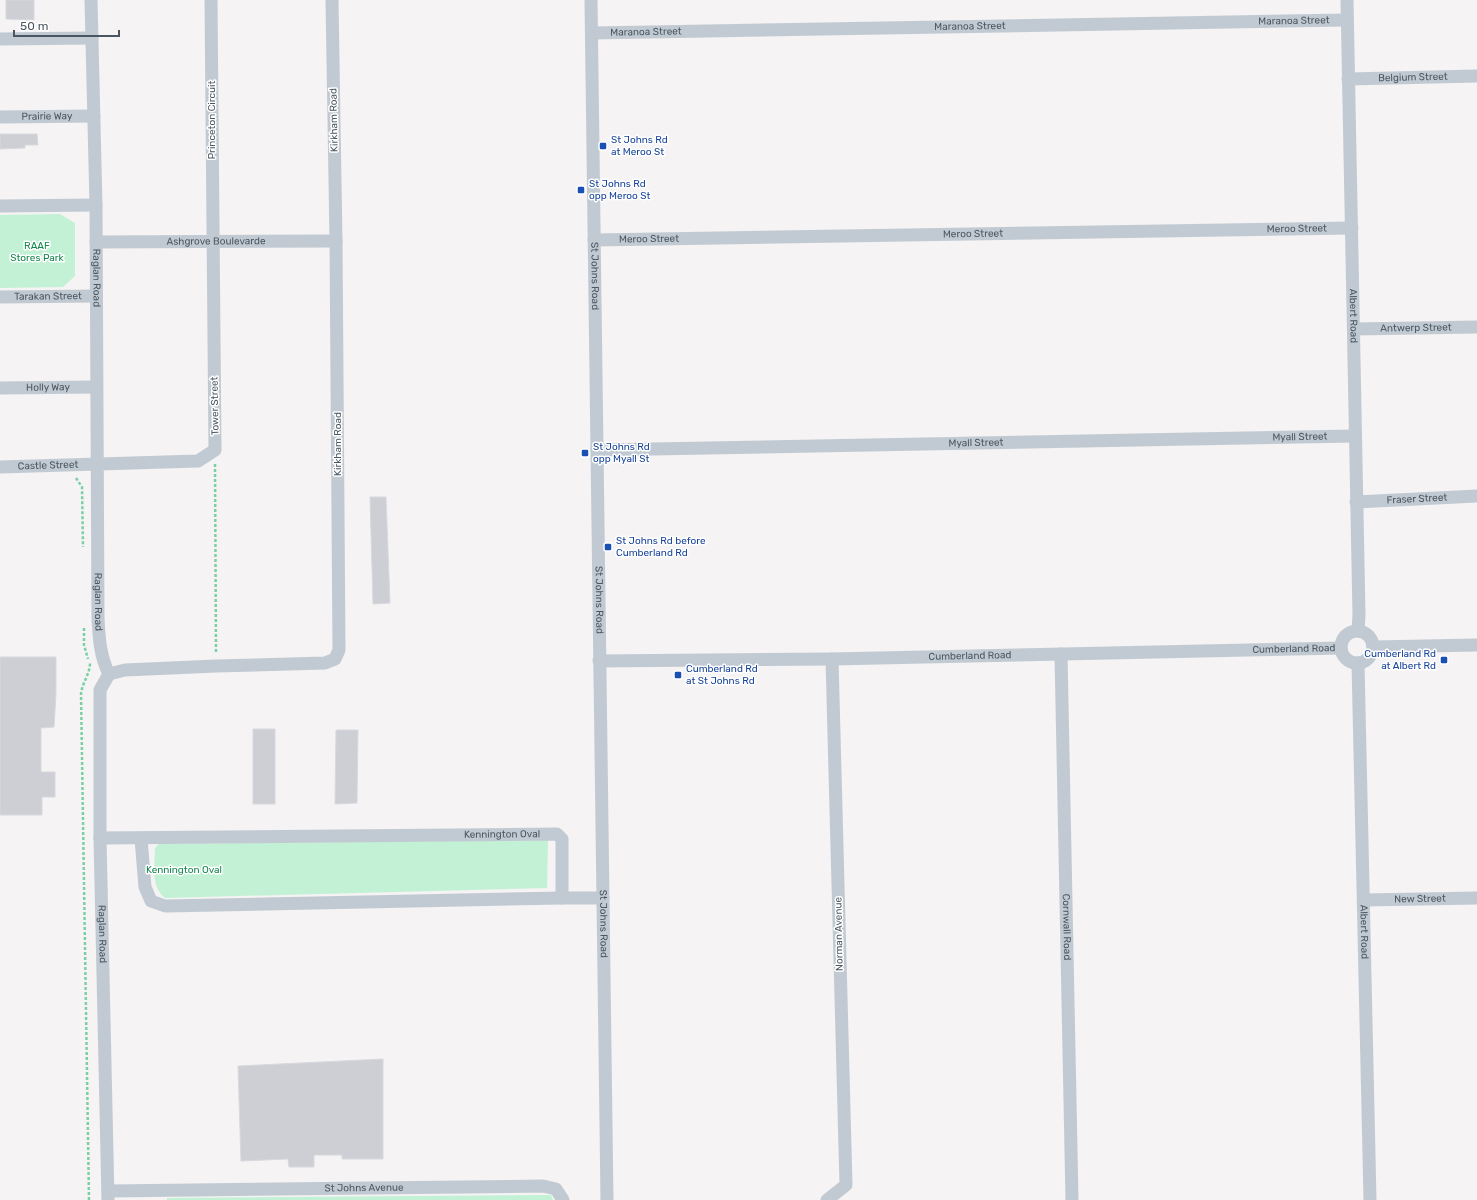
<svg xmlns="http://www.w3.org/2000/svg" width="1477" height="1200" font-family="Rubik,sans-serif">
<rect width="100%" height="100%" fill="#f5f3f3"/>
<path fill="#c3f1d5" d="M60,214l15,9v53l-12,11 -63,1v-73z
M548,840l-1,48 -382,10c-15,-12 -10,-33 -10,-50l4,-4z
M543,1195h8l2,5h-386v-2z"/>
<path fill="#cdcfd5" stroke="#d7d9de" d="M6,0h28v20l-28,-1z
M0,134h37l1,11h-13v3l-25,1z
M370,497h16l4,106 -17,1z
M0,657h56v36l-2,34 -13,1v44h14v25h-13v18h-42z
M253,729h22v75h-22z
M336,730h22l-1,73 -22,1z
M383,1059v100h-41v-4h-28v12h-25l-1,-8 -47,2 -3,-95z"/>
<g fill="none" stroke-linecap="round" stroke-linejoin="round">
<path stroke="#7ad0a6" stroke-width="2.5" stroke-dasharray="3 2" stroke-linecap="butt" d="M215,464l1,189
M76,478l6,9 1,60
M84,628v17l4,14
M89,1200l-8,-506c1,-11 9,-20 9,-31"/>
<g stroke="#c1cad2" stroke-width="13">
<path id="s1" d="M91,0l5,205 2,413c1,20 2,38 11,56l-9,16v148l8,362"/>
<path id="s2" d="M591,0l16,1200"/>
<path id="s3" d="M1347,0l12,615 -1,16"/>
<path id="s4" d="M592,33l755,-13"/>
<path d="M0,39l92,-1"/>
<path id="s5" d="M1348,79l129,-3"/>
<path id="s6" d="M0,117l94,-1"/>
<path d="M0,206l96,-1"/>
<path id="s7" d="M594,240l758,-12"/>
<path id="s8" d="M96,242l240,-1"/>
<path id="s9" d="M0,297l96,-1"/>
<path id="s10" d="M1354,329l123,-2"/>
<path id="s11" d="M0,388l96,-1"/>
<path id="s12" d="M597,450l758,-14"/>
<path id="s13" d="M0,467l198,-6 17,-11 -4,-450"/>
<path id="s14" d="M1356,502l121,-6"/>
<circle cx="1357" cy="647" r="16"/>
<path d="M1373,647l104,-2"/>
<path id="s15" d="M1061,654l11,546"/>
<path id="s16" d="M599,661l233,-2 509,-11"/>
<path id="s17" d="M1358,663l12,537"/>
<path d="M109,674l16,-4 91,-4 109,-3 10,-4 4,-9 -3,-409 -4,-241"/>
<path id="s18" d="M100,838l457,-4 5,5v59"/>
<path d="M141,839l4,48 6,14 14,5 397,-8h41"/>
<path id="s19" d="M1364,900l113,-2"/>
<path id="s20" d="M108,1191l435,-5 13,3 7,11"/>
<path d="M827,1200l19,-15 -14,-526"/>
</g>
</g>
<g fill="#1a4fb4" stroke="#fff" stroke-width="1.5">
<rect x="599" y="142" width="8" height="8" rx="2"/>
<rect x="577" y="186" width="8" height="8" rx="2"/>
<rect x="581" y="449" width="8" height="8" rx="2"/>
<rect x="604" y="543" width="8" height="8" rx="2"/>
<rect x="1440" y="656" width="8" height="8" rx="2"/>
<rect x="674" y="671" width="8" height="8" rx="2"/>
</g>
<g text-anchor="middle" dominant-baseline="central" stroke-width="3" stroke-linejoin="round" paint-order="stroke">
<g font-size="10" fill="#4a5661" stroke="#fff">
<text stroke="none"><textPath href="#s4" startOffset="702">Maranoa Street</textPath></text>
<text stroke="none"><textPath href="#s4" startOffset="378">Maranoa Street</textPath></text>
<text stroke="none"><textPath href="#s4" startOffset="54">Maranoa Street</textPath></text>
<text stroke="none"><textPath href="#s5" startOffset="65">Belgium Street</textPath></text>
<text stroke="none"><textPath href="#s6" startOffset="47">Prairie Way</textPath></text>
<text transform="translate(212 120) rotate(-90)">Princeton Circuit</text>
<text transform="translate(334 120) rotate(-91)">Kirkham Road</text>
<text stroke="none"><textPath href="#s7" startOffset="703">Meroo Street</textPath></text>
<text stroke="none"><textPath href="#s7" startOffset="379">Meroo Street</textPath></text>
<text stroke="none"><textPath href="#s7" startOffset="55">Meroo Street</textPath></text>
<text stroke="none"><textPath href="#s8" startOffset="120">Ashgrove Boulevarde</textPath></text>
<text stroke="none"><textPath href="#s2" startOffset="276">St Johns Road</textPath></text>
<text stroke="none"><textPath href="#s1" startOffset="278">Raglan Road</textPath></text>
<text stroke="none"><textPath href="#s9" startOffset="48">Tarakan Street</textPath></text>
<text stroke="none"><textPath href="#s3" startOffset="316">Albert Road</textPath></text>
<text stroke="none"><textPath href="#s10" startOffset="62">Antwerp Street</textPath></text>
<text stroke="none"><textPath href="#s11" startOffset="48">Holly Way</textPath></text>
<text transform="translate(215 406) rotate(-91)">Tower Street</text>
<text stroke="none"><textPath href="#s12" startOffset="703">Myall Street</textPath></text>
<text stroke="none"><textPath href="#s12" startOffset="379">Myall Street</textPath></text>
<text transform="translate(338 444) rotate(-90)">Kirkham Road</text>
<text stroke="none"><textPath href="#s13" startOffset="48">Castle Street</textPath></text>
<text stroke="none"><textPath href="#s14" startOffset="61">Fraser Street</textPath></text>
<text stroke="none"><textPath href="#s2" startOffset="600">St Johns Road</textPath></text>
<text stroke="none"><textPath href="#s1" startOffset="602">Raglan Road</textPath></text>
<text stroke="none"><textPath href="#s16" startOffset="695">Cumberland Road</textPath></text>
<text stroke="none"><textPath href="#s16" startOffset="371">Cumberland Road</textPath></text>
<text stroke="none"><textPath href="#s18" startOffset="402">Kennington Oval</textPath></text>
<text stroke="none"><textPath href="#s19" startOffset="56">New Street</textPath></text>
<text stroke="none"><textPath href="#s2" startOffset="924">St Johns Road</textPath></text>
<text stroke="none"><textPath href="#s15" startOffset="273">Cornwall Road</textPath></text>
<text stroke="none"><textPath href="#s17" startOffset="269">Albert Road</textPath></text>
<text stroke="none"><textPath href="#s1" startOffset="938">Raglan Road</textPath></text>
<text transform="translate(839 934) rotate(-91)">Norman Avenue</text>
<text stroke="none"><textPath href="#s20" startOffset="256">St Johns Avenue</textPath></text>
</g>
<g font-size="10" fill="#164399" stroke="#fff" text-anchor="start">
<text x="611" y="140">St Johns Rd<tspan x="611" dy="12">at Meroo St</tspan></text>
<text x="589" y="184">St Johns Rd<tspan x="589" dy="12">opp Meroo St</tspan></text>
<text x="593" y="447">St Johns Rd<tspan x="593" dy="12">opp Myall St</tspan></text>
<text x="616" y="541">St Johns Rd before<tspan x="616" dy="12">Cumberland Rd</tspan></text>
<text x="1436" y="654" text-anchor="end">Cumberland Rd<tspan x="1436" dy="12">at Albert Rd</tspan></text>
<text x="686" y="669">Cumberland Rd<tspan x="686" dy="12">at St Johns Rd</tspan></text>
</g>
<g font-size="10" fill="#17864f" stroke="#fff">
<text x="37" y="246">RAAF<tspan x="37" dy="12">Stores Park</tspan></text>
<text x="184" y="870">Kennington Oval</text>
</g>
</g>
<path d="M14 30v6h105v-6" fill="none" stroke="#4a5661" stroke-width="2"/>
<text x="20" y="30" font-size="12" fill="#4a5661" stroke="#ffffff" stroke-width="3" paint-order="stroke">50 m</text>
</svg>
